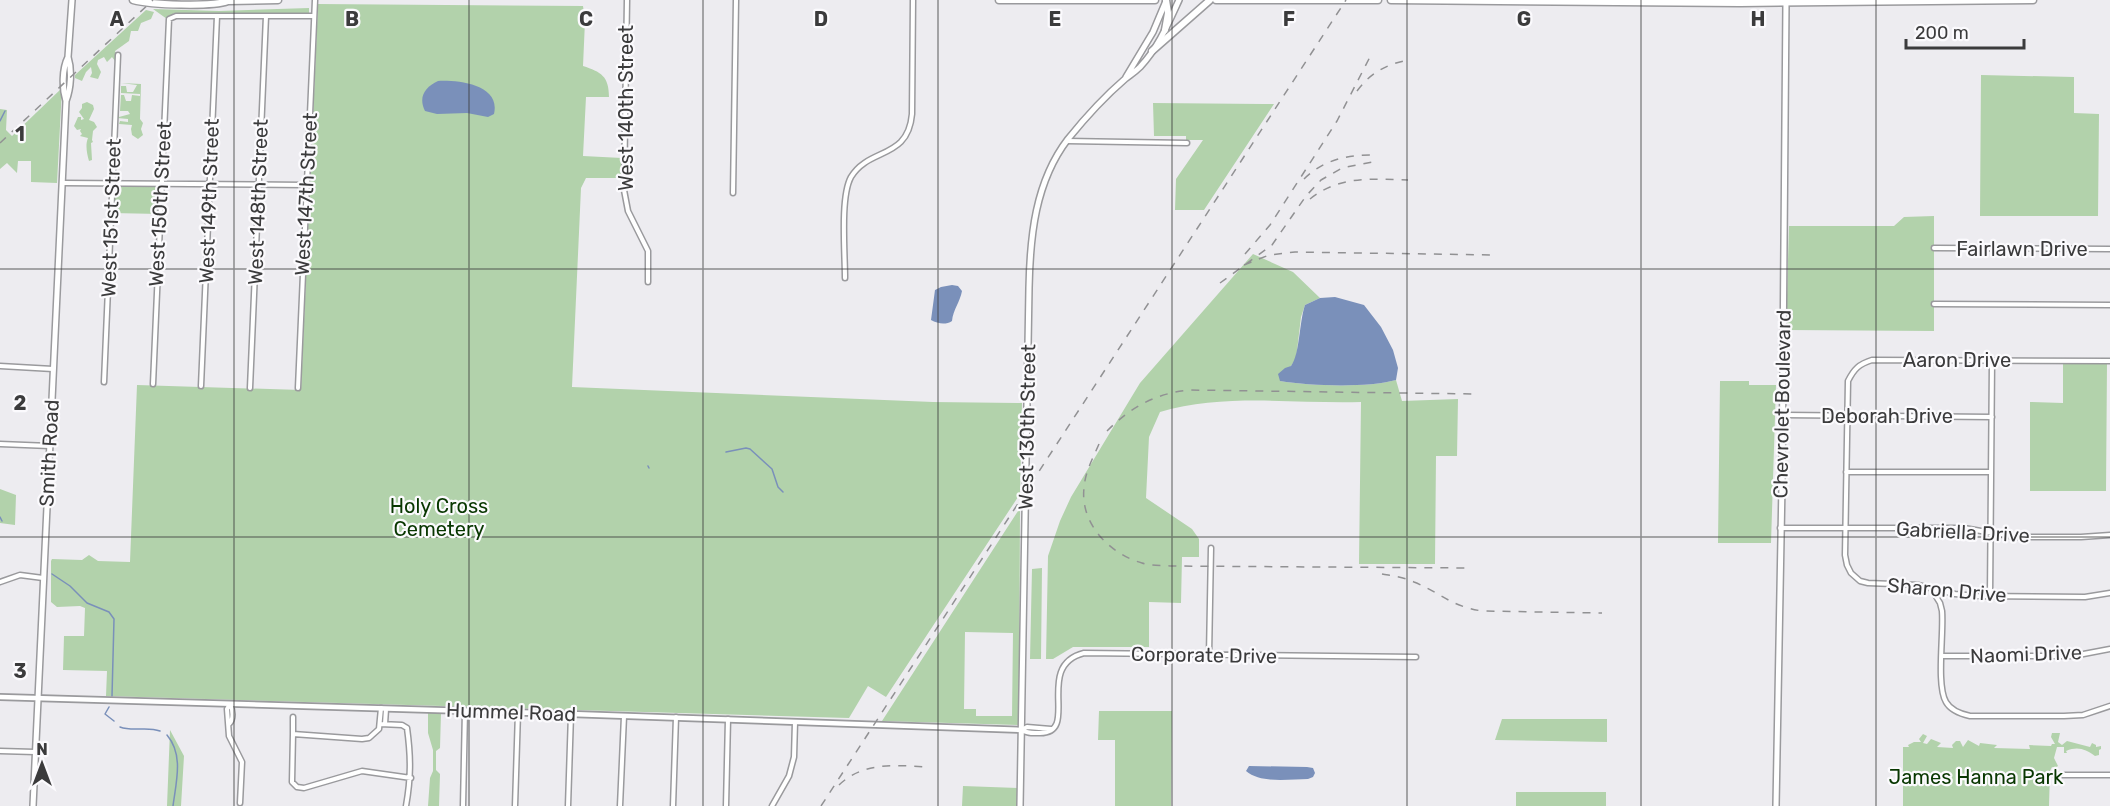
<svg xmlns="http://www.w3.org/2000/svg" width="2110" height="806" font-family="Rubik,sans-serif">
<rect width="100%" height="100%" fill="#edecf0"/>
<path fill="#b2d2ab" fill-rule="evenodd" d="M318,4l265,2 2,15 -2,45c18,6 26,10 26,31h-23l-3,59 39,2 -1,20h-35l-5,10 -9,199 361,15 89,1 -2,91 -134,203 -18,-11 -19,32 -743,-22 1,-25 -44,-1 1,-34h20l1,-28 -5,-2 -23,1 -6,-5v-41l1,-2 30,1 7,-5 9,6 32,1 7,-177 164,5z
M309,8v6h-3l-132,-1 -7,6 -14,-10 66,2z
M146,10l8,2 -3,7 -10,4 -3,8h-7l-2,10 -14,10 2,5 -2,5 -3,-4 -5,5 -3,-5 -6,3 -1,4 4,8 -3,7 -8,-2 2,-4 -1,-6 -5,5 -4,9 -7,-3v-3z
M1981,75l93,2v36l25,1 -1,102h-118z
M121,83l20,1 -1,35 3,4 -2,6 2,6 -5,4 -6,-4 -1,-6 1,-4 -13,-1 1,-3 8,1v-3l-11,-1 2,-23v22l11,-3 -2,-3h-8l1,-16h3l2,6h5l1,-6 8,1v-2l-19,-1v-7h5l1,6h6l4,-7z
M62,88l-5,95 -26,-1v-21h-13l-1,12 -10,-10 -7,6v-60l7,1 -1,20 6,6z
M87,102l6,3 1,4 -5,11 5,2 3,5 -4,4 -1,9 1,2 -2,1 1,17 -3,1c-2,-7 -4,-16 -1,-23l-8,-2 2,-2 -2,-3 1,-2 -4,1 -3,-4 4,-9h3v3l3,-1 -5,-7 3,-4v-4z
M1153,103l110,1h11l-70,106h-29l1,-31 27,-39h-17v-4h-32z
M113,183h48l-1,31 -49,-1z
M1934,216v115l-148,-1 3,-104h105l10,-9z
M1253,254l40,18 27,26 -15,7 -4,12 -5,42 -16,22c31,5 87,7 116,-1l6,21 56,-2 -1,57h-21l-1,108h-76l2,-162c-66,2 -137,-9 -201,10l-11,25 -3,61 46,31 7,10v18h-17l-1,46 -32,-1v45h-76l-20,12h-7l2,-103 12,-35 11,-24 69,-114z
M2063,364h44l-1,127h-76v-89l33,1z
M1720,381h29v4h27l-5,158h-53z
M0,489l16,6 -1,30 -15,-2z
M1020,508l-1,217 -137,-4zM965,632l48,1 -1,83h-36v-7h-12z
M1042,568l-1,91h-11l2,-90z
M1099,711h73l-1,95h-56v-66h-17z
M428,713h13l-1,35 -4,3v19l4,4 -1,32h-11l2,-28 3,-7v-21l-5,-17z
M1502,719h105v23l-112,-2z
M170,730l14,26 -3,50h-14z
M2052,733h8l-2,9 4,3 5,-4 23,6 2,-4 4,2v2l5,-1v3l-2,1v5l-4,1c-10,-7 -17,-10 -29,-5l1,2h-3v-6h-7l-3,11 4,8 -3,2 -3,-1 -2,4 -1,35h-146v-59h6l-1,-2 6,-3h7l-2,-3 4,-5 4,2 -4,7 4,1 4,-5 10,4 -4,4 16,1 -1,-3 4,-4h4l3,6 5,-7 11,6 1,-3 17,2 -3,3 36,1 -1,-4 22,1 1,-2h3l-4,-7z
M963,786l55,2 -1,18h-55z
M1516,792h90v14h-90z"/>
<path fill="#7a90ba" d="M438,81c19,-1 63,3 56,33l-6,3 -21,-4 -30,1 -12,-3c-7,-14 0,-24 13,-30z
M952,285l6,1 4,5c-2,11 -9,19 -10,30 -6,4 -14,3 -21,-1l4,-30 6,-3z
M1335,297l29,8 17,22 12,23 5,18 -2,12c-29,8 -85,6 -116,1l-2,-7 7,-6 6,-2c9,-12 8,-43 14,-61l15,-7z
M1249,766l58,1 6,1 2,5 -2,4 -5,2c-18,0 -47,5 -62,-8z"/>
<g fill="none" stroke-linecap="round" stroke-linejoin="round">
<path stroke="#7a90ba" stroke-width="1.5" d="M0,121l5,-10
M726,452l20,-4 4,1 22,20 6,18 5,5
M648,466l1,2
M0,517l2,4
M52,574l18,12 17,17 22,9 5,7 -2,77
M109,707l-4,7 9,7
M120,727c13,5 27,-1 40,4
M167,735c17,20 9,47 6,71"/>
<g stroke="#9a9a9d" stroke-width="7">
<path id="minor" d="M627,0l-3,190 4,21 20,40v31
M1067,141l120,2
M63,183l243,2
M733,193l3,-193
M1934,248l176,1
M845,278c0,-25 -5,-81 6,-101 18,-30 57,-17 61,-63l1,-114
M1934,304l176,1
M2110,361l-238,-1c-13,4 -18,9 -24,21l-3,174 2,10 4,8 9,8 8,2 50,2 37,9 22,2 108,1 25,-4
M0,366l53,3
M104,382l14,-327
M153,384l16,-365 7,-3h138
M201,386l16,-370
M250,388l16,-372
M298,388l17,-388
M1783,415l209,2
M0,444l50,2
M1846,472h145
M1780,528h184l51,9h66l29,-2
M0,582l20,-7 23,3
M1932,590l8,13 2,8c2,22 -6,74 4,91 5,9 15,12 24,14h94l19,-1 27,-9
M1990,596l2,-235
M1209,655l2,-107
M1942,656h131l37,-7
M230,704l-3,5 2,27 13,26 -2,41
M381,708l-2,21 -10,9 -7,1 -69,-5 -1,48 5,5 7,1 58,-17 49,7
M229,724c5,-5 4,-14 1,-20
M380,724l22,1 5,3c4,29 4,50 -1,78
M385,724l1,-15
M1022,730c6,4 11,3 18,3 41,0 -7,-67 44,-80l332,4
M1022,730l5,-3 24,2
M293,734v-17
M0,751l35,1
M2055,775h55
M463,806l2,-96
M515,806l3,-94
M568,806l3,-92
M620,806l4,-90
M673,806l3,-89
M726,806l2,-87
M772,806l17,-30 5,-19 1,-35"/>
</g>
<g stroke="#9a9a9d" stroke-width="8">
<path id="tertiary" d="M0,697l571,17 451,16"/>
</g>
<g stroke="#9a9a9d" stroke-width="8">
<path id="secondary" d="M1126,77l27,-45 13,-31
M66,101c5,-13 6,-31 2,-44
M33,806c9,-235 24,-470 33,-705 -4,-13 -4,-32 2,-44l4,-57
M1020,806l9,-518c1,-51 6,-106 39,-149 17,-21 36,-42 57,-60 5,-4 10,-7 15,-12 18,-19 28,-43 39,-67
M1776,806l6,-322 4,-482"/>
</g>
<g stroke="#9a9a9d" stroke-width="9">
<path id="primary" d="M133,0c18,5 79,7 95,1l50,-1
M999,0h156
M1216,0h162
M1391,0l349,3 293,-3
M1165,30l3,-17 -2,-13
M1152,51l58,-51"/>
</g>
<use href="#minor" stroke="#fff" stroke-width="4"/>
<use href="#tertiary" stroke="#fff" stroke-width="4.5"/>
<use href="#secondary" stroke="#fff" stroke-width="5"/>
<use href="#primary" stroke="#fff" stroke-width="6"/>
<path stroke="#919193" stroke-width="1.5" stroke-dasharray="8 8" stroke-linecap="butt" d="M1357,91c13,-18 31,-28 53,-31
M0,143l153,-143
M1304,179c18,-18 41,-24 66,-24
M1310,199c30,-24 63,-20 98,-19
M1245,254l25,-29 67,-104 35,-68
M1244,265l25,-10 26,-3 199,3
M1220,283l52,-38 34,-49 15,-16 21,-12 30,-6
M1107,431c24,-24 49,-38 83,-41l285,4
M1099,444c-6,14 -14,28 -15,44 -4,36 26,66 58,75 9,3 19,2 28,3l302,2
M1382,574c11,2 22,3 32,8 27,11 36,24 68,29l120,2
M839,785c24,-23 56,-20 86,-18
M821,806l525,-806"/>
</g>
<path fill="none" stroke="#3b3b3c" stroke-width="1.5" stroke-opacity="0.55" d="M234,0v806M469,0v806M703,0v806M938,0v806M1172,0v806M1407,0v806M1641,0v806M1876,0v806M0,269h2110M0,537h2110"/>
<g text-anchor="middle" dominant-baseline="central" stroke-width="4.5" stroke-linejoin="round" paint-order="stroke">
<g font-size="20" fill="#3b3b3c" stroke="#fbfafd">
<text transform="translate(626 108) rotate(-90)">West 140th Street</text>
<text transform="translate(306 194) rotate(-87)">West 147th Street</text>
<text transform="translate(209 201) rotate(-88)">West 149th Street</text>
<text transform="translate(258 202) rotate(-88)">West 148th Street</text>
<text transform="translate(160 204) rotate(-87)">West 150th Street</text>
<text transform="translate(111 218) rotate(-88)">West 151st Street</text>
<text x="2022" y="249">Fairlawn Drive</text>
<text x="1957" y="360">Aaron Drive</text>
<text transform="translate(1782 404) rotate(-89)">Chevrolet Boulevard</text>
<text x="1887" y="416">Deborah Drive</text>
<text transform="translate(1027 427) rotate(-89)">West 130th Street</text>
<text transform="translate(49 453) rotate(-87)">Smith Road</text>
<text transform="translate(1963 532) rotate(3)">Gabriella Drive</text>
<text transform="translate(1947 590) rotate(5)">Sharon Drive</text>
<text transform="translate(2026 654) rotate(-2)">Naomi Drive</text>
<text transform="translate(1204 655) rotate(1)">Corporate Drive</text>
<text transform="translate(511 712) rotate(2)">Hummel Road</text>
</g>
<g font-size="20" fill="#083700" stroke="#fbfafd">
<text x="439" y="506">Holy Cross<tspan x="439" dy="23">Cemetery</tspan></text>
<text x="1976" y="777">James Hanna Park</text>
</g>
</g>
<g font-size="20" text-anchor="middle" font-weight="bold" fill="#3b3b3c" stroke="#fbfafd" stroke-width="4.5" stroke-linejoin="round" paint-order="stroke">
<text x="117" y="26">A</text>
<text x="352" y="26">B</text>
<text x="586" y="26">C</text>
<text x="821" y="26">D</text>
<text x="1055" y="26">E</text>
<text x="1289" y="26">F</text>
<text x="1524" y="26">G</text>
<text x="1758" y="26">H</text>
<text x="20" y="141">1</text>
<text x="20" y="410">2</text>
<text x="20" y="678">3</text>
</g>
<g transform="translate(42 764)" stroke="#fbfafd" stroke-width="4.5" paint-order="stroke">
<path d="M0-4.5L10 22L0 15L-10 22Z" fill="#3b3b3c"/>
<text y="-9" font-size="16" font-weight="bold" text-anchor="middle" fill="#3b3b3c">N</text>
</g>
<path d="M1906 39v9h118v-9" fill="none" stroke="#3b3b3c" stroke-width="3"/>
<text x="1915" y="39" font-size="18" fill="#3b3b3c" stroke="#fbfafd" stroke-width="4.5" paint-order="stroke">200 m</text>
</svg>
